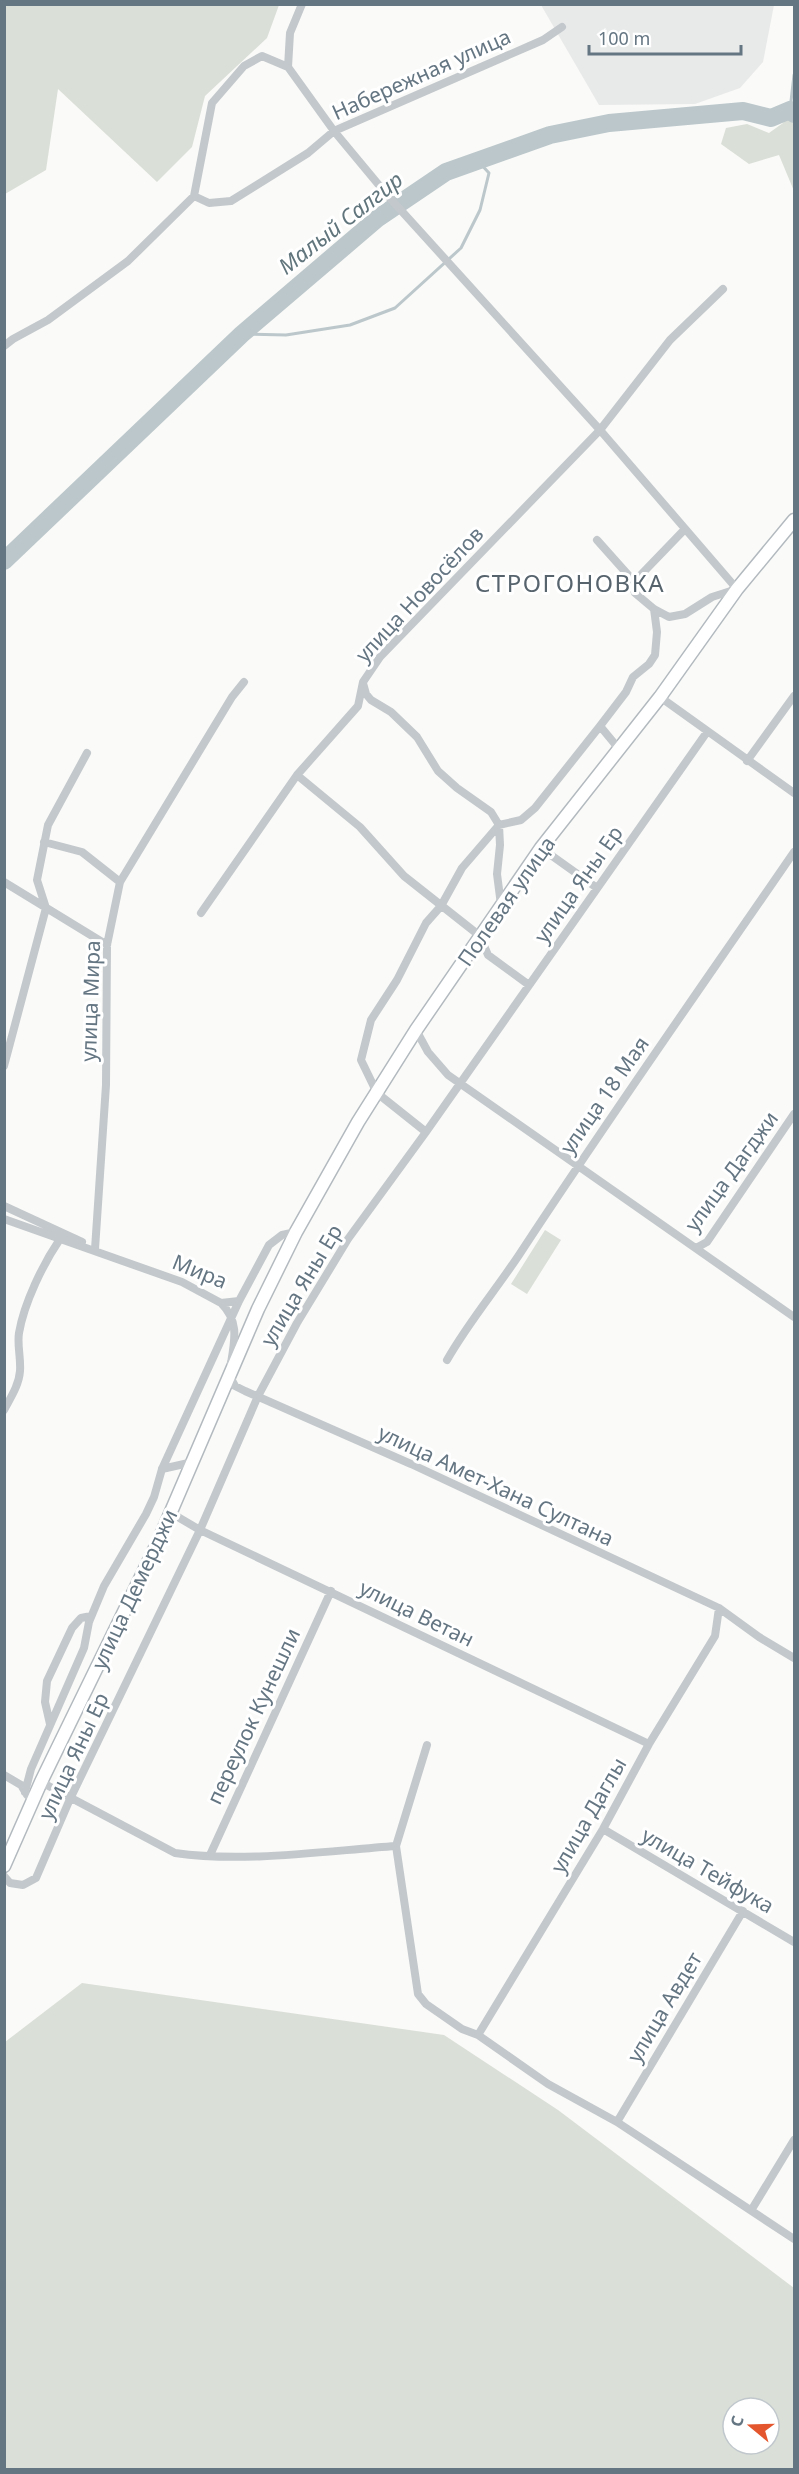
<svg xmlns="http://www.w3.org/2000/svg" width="799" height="2474" font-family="'Noto Sans',sans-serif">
<rect width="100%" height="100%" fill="#fafaf8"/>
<path fill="#e8e9e9" d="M541,5h233l-11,57 -23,26 -45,16 -96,1z"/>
<path fill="#dadfd7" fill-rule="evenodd" d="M4,5l1,-1 274,1 -12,33 -62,58 -13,51 -35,35 -99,-93 -12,81 -41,24z
M794,107v84l-15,-36 -30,9 -28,-20 5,-16 21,-4 22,9 14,-10z
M545,1230l16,10 -34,54 -16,-10z
M82,1983l362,52 114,75 236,178v181h-789v-427zM733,2408h36v36h-36z"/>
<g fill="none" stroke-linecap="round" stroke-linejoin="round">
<path stroke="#bbc7cb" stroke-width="3" d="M790,110l4,-35
M242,334l44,1 64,-10 45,-17 66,-60 19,-38 9,-37 -12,-13"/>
<path stroke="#bbc7cb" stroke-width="18" d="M4,561l238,-227 136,-116 68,-46 104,-37 59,-12 134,-12 28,7 19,-8 4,4"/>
<g stroke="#b3babf" stroke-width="15">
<path id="secondary" d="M4,1866l37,-84 117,-240 100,-233 38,-77 62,-110 58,-92 125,-182 119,-151 77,-108 57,-69"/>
</g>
<path stroke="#c3c8cc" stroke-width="8" d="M302,4l-12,29 -2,34 46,64 54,65 212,234 137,159 -25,8 -27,17 -16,3 -15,-8 -19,-16 -5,-16 -33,-37
M194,196l18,-93 32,-37 18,-10 26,11
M4,346l9,-7 35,-19 80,-59 66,-65 15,7 22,-2 77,-48 26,-22 209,-91 19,-13
M632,584l53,-55
M363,683l3,11 5,6 20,12 26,25 21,34 19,17 34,24 8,13 1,20 -3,29 4,31
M660,697l134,96
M600,726l19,23
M747,761l47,-65
M297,775l63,52 44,49 76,60 8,19 41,30
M44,842l38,10 38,30
M541,848l56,40
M4,882l103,63
M201,913l96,-138 61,-69 5,-24 17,-25 220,-227 70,-90 53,-51
M416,1030l12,22 20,23 346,242
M4,1066l42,-158 -9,-28 11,-55 39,-72
M426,1132l-49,-39 -16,-33 10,-40 26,-40 29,-57 15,-17 21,-38 37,-43 22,-5 14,-12 65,-82 26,-34 7,-15 16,-13 6,-9 2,-23 -3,-23
M4,1206l78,36
M4,1219l178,63 39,21 18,-2 30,-56 13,-10 14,-3
M696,1248l11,-6 87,-128
M95,1249l11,-164 1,-140 13,-63 112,-185 12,-15
M221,1303c18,18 14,36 10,60
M447,1360c21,-37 48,-69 72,-105 89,-136 183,-269 275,-403
M229,1375l6,11 10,5 166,73 308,144 40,29 35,21
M4,1410c7,-13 15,-25 16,-39 1,-13 -3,-26 -1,-38 5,-30 24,-69 41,-94
M162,1469l31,-7
M171,1513l29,17 449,214
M50,1724l-5,-22 2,-21 25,-53 9,-10 10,-2
M427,1745l-31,101 22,148 8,10 36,25 16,6 70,49 69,38 177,117
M4,1775l17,10 6,10
M41,1782l134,71c69,10 150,-2 221,-7
M25,1792l6,-23 53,-121 5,-26 15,-36 42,-72 8,-17 8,-28 77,-168
M603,1829l191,113
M210,1855l121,-264
M4,1876l6,7 13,2 13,-7 34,-79 130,-269 58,-134 39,-73 51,-84 78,-107 281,-400
M478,2035l125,-206 46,-85 66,-108 4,-28
M617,2122l126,-211
M752,2209l42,-69"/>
<use href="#secondary" stroke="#fff" stroke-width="12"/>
</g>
<g text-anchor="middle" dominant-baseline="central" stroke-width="6" stroke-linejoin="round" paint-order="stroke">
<g font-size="21" fill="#657683" stroke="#fff">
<text transform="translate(421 74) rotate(-24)">Набережная улица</text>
<text transform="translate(419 594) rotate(-47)">улица Новосёлов</text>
<text transform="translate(578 884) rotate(-55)">улица Яны Ер</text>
<text transform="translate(506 901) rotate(-55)">Полевая улица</text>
<text transform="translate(90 1001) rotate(-88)">улица Мира</text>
<text transform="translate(604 1095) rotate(-55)">улица 18 Мая</text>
<text transform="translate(731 1171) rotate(-54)">улица Дагджи</text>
<text transform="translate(200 1271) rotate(22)">Мира</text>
<text transform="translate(301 1285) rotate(-59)">улица Яны Ер</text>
<text transform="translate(496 1485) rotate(25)">улица Амет-Хана Султана</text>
<text transform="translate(134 1589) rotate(-65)">улица Демерджи</text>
<text transform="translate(417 1613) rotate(26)">улица Ветан</text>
<text transform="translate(253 1716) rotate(-65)">переулок Кунешли</text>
<text transform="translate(73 1756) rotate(-65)">улица Яны Ер</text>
<text transform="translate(588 1815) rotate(-60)">улица Даглы</text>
<text transform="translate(708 1870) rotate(30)">улица Тейфука</text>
<text transform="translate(664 2007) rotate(-59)">улица Авдет</text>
</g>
<g font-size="22" font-style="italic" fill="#60757c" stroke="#fff">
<text transform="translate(340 222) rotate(-38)">Малый Салгир</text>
</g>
<g font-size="24" letter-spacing="1.5" fill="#57646e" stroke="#fff">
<text x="570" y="582">СТРОГОНОВКА</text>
</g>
</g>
<rect width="799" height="2474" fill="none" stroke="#657683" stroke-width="12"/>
<g transform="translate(751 2426) rotate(289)"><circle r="28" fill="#ffffff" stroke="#c1c8cd" stroke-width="1.5"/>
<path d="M0-4.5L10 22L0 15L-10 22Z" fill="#e4572e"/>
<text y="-9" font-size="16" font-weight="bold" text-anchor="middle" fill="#657683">С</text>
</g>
<path d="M589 45v9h152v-9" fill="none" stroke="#657683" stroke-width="3"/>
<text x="598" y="45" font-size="18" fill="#657683" stroke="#ffffff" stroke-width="4.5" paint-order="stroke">100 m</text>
</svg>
